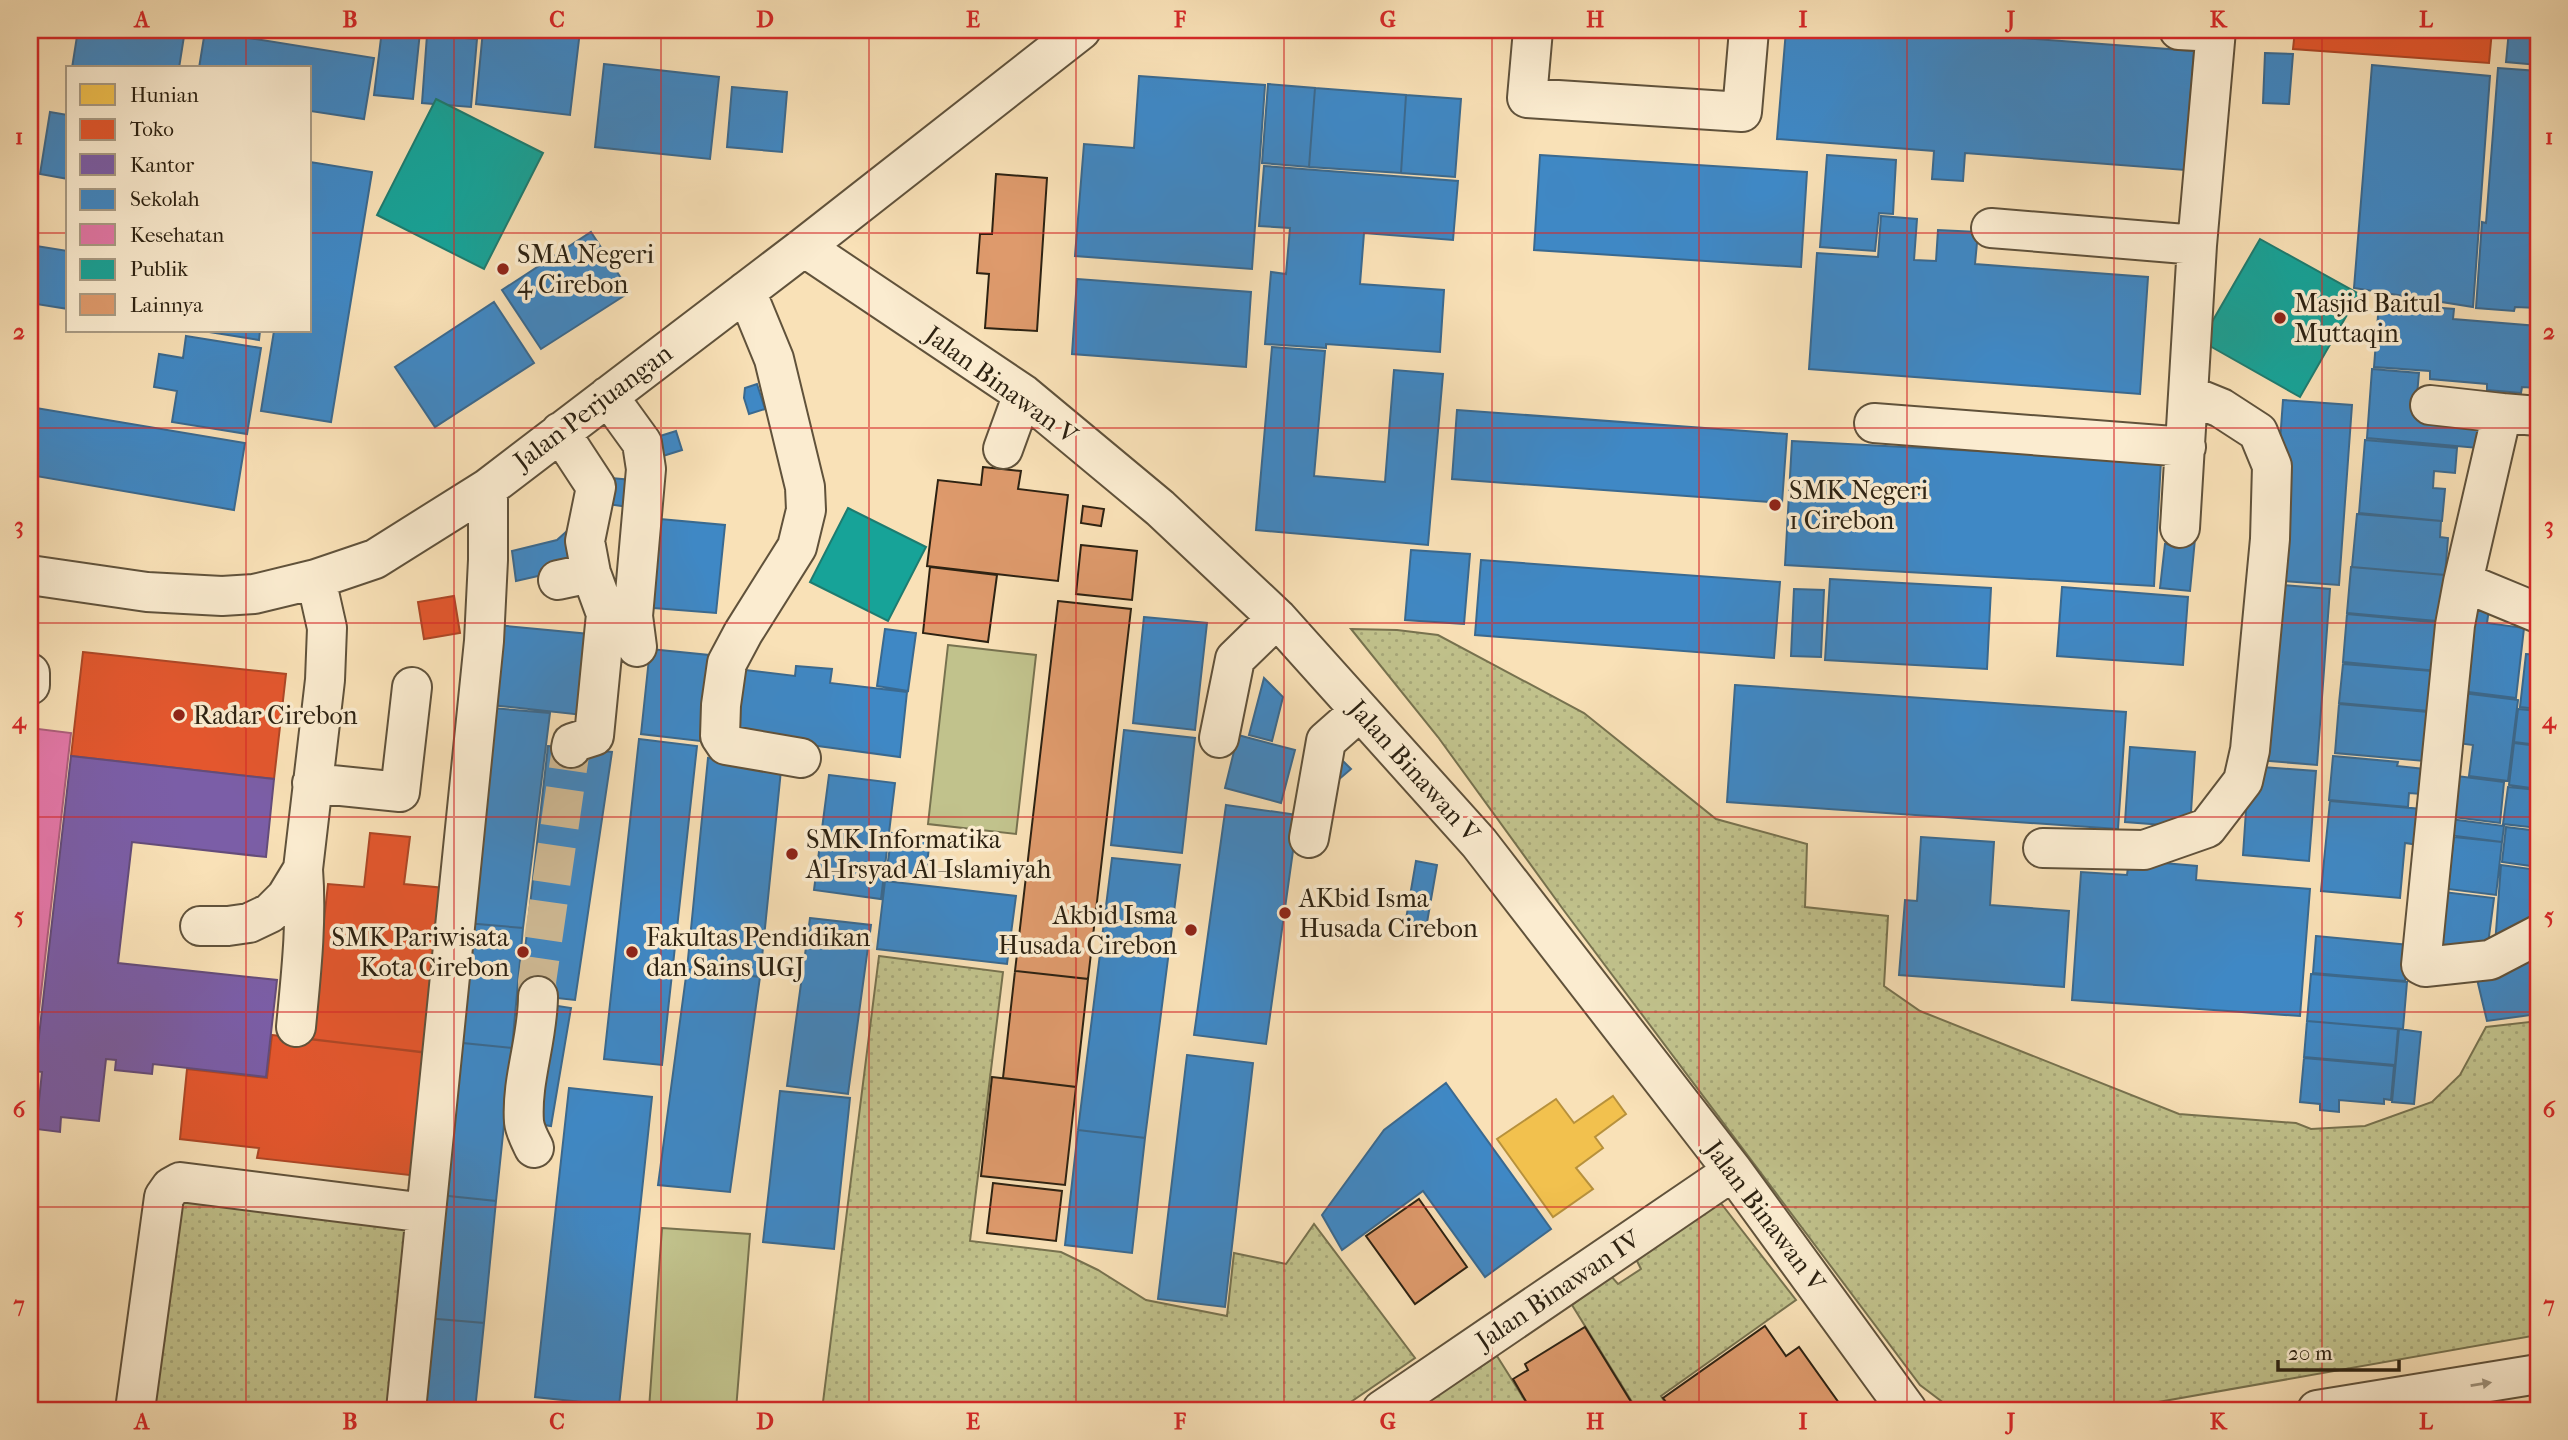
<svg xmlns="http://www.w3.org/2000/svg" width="2568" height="1440" font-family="'IM FELL French Canon',serif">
<defs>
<pattern id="grass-dots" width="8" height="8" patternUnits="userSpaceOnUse" patternTransform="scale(1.75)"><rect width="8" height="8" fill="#c1c28c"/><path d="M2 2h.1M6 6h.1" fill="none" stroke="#a6a678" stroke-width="1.8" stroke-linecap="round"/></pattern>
</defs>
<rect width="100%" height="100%" fill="#f9e1b7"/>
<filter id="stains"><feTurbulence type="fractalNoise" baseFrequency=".00286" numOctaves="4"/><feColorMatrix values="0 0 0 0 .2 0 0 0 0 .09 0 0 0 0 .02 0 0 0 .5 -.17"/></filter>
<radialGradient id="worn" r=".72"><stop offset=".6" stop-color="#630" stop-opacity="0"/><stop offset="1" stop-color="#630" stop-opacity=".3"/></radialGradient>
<path fill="url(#grass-dots)" stroke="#77724f" stroke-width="2" d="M1351,629l46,1 41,5 146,78 132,106 91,25 -2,63 83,9 -4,70 36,25 259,103 117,9 15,6 54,-3 67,-24 28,-27 26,-48 52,-6v314l-425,75h-160l-33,-25 -355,-473 -127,-175z
M879,956l124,16 -33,269 91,11 37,18 48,30 81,16 7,-63 52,11 28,-40 101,134 -76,52h-517z
M186,1194l233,25 -25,191h-245l21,-168z
M1720,1202l76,98 -135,96 9,14h-33l-65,-105 39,-29 7,8 23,-15 -6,-12z
M1497,1356l34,54h-116z"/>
<path fill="#c1c28c" stroke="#77724f" stroke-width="2" d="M948,645l88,10 -20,179 -88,-10z
M662,1228l88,6 -14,176 -87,-1z"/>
<path fill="#f2c14e" stroke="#b7913c" stroke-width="2" d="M1613,1096l13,18 -31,23 8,11 -27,20 17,21 -40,28 -56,-78 59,-40 18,24z"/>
<path fill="#e4572e" stroke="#ad4726" stroke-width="2" d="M2295,30h197l-3,33 -196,-14z
M454,596l6,37 -36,6 -6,-37z
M83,652l203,22 -12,105 -203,-23z
M370,833l40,4 -6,47 41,4 -19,165 -115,-14 17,-155 36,3z
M272,1035l159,18 -13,123 -161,-18 2,-10 -79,-9 7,-70 80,9z"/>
<path fill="#7b5ea7" stroke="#644c7a" stroke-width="2" d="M71,756l203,23 -8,78 -134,-15 -14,121 159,17 -11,97 -113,-13 -1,10 -37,-4 1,-10 -10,-1 -7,62 -38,-4 -1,15 -24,-3 6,-57 -7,-1z"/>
<path fill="#3f88c5" stroke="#3a698f" stroke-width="2" d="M78,30h107l-6,38h-107z
M382,30l38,2 -7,67 -39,-4z
M483,30l97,1 -10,84 -94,-11z
M752,30h98v8z
M1786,30h128l280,21 -9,119 -220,-17 -2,28 -31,-2 2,-28 -157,-12z
M2509,30h29v35l-32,-3z
M205,31l169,27 -10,61 -54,-8v-43h-111z
M427,35l50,4 -6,68 -49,-4z
M2265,53l28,1 -4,50 -26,-1z
M604,64l115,13 -9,82 -115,-12z
M2372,65l118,11 -17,231 -119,-19z
M2498,68l40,3v237l-23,-1 -1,4 -38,-3 6,-86 4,1z
M1139,76l126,9 -13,184 -177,-13 9,-112 50,4z
M1268,84l47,4 -6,79 -47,-4z
M732,87l55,5 -5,60 -55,-5z
M1315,88l91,7 -5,78 -92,-6z
M1406,95l55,4 -6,78 -54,-4z
M50,112l18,3v64l-28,-5z
M1540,155l267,17 -6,95 -267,-17z
M1827,155l69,5 -3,54 -14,-1 -4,38 -55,-4z
M310,162l62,10 -41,250 -70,-11 13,-80h36z
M1264,166l194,15 -5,59 -89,-7 -4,51 84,6 -4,62 -114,-8v4l-61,-4 6,-72 15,2 4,-46 -31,-2z
M1881,216l36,3 -3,41 22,1 2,-31 40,2 -3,32 173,13 -8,117 -331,-25 8,-116 61,4z
M591,232l39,60 -89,57 -39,-59z
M30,245l38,6v58l-38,-6z
M1077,279l174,13 -5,75 -174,-13z
M494,302l40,61 -99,64 -40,-60z
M2379,303l75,6 -1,10 85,7v62l-16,-1 -1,6 -34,-3v-6l-57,-5v-8l-56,-4z
M203,331h57l-1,9z
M186,336l75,12 -14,86 -75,-12 5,-31 -23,-4 5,-33 24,4z
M1272,347l53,4 -11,125 71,6 9,-112 49,4 -15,171 -172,-15z
M2372,369l47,4 -4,44 65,6 -2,25 -111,-10z
M757,384l8,25 -16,5 -5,-16 1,-10z
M2283,400l69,5 -13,180 -69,-5z
M30,407l215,36 -11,67 -204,-35z
M1457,410l330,24 -5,69 -330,-24z
M676,431l6,19 -19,6 -6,-19z
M2365,440l92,8 -2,25 -21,-2 -1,17 12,1 -3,32 -83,-8z
M1792,441l369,20 -7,125 -369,-21z
M611,478l21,2 -3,27 -22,-3z
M2357,514l84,7 -1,16 8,1 -3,37 -93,-8z
M649,518l76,7 -9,88 -75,-6z
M577,522l5,44 -66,15 -4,-30 45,-11z
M2195,539l-5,52 -30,-3 5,-44 15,2z
M1411,550l59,4 -6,70 -59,-4z
M1481,560l299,22 -6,76 -299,-23z
M2351,567l94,8 -2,34 -5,-1 -1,13 -90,-8z
M1830,579l161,9 -4,81 -162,-9z
M2271,584l59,5 -13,176 -59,-5z
M2062,587l126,10 -5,68 -126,-9z
M1794,589l30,1 -3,67 -30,-1z
M2470,607l19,2 -2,14 37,5 -8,70 -56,-7z
M2347,614l95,9 -4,48 -95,-9z
M1144,617l63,6 -12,107 -62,-7z
M496,625l104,10 -8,81 -101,-11z
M885,629l31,4 -8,58 -31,-5z
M650,649l59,6 -9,86 -59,-7z
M2526,654l12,1v54l-18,-2z
M2343,664l89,7 -3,40 -90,-8z
M796,666l36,3 -2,14 77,9 -7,65 -172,-23 10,-65 57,7z
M1264,678l19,19 -11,44 -23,-6z
M1735,685l391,27 -8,117 -391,-27z
M2463,693l55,7 -10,81 -39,-5 4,-31 -16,-2z
M2339,704l89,8 -4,49 -89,-8z
M491,708l59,5 -27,215 -57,-5z
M2518,709l20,2v34l-24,-3z
M1124,730l71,8 -13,115 -71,-8z
M1238,735l57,15 -14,53 -56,-15z
M639,739l58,7 -35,319 -58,-6z
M2514,743l24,3v43l-29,-4z
M548,746l64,6 -37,248 -55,-6z
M2130,747l65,5 -5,75 -65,-5z
M2333,756l65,6 -1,4 27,3 -3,25 -12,-1 -1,14 -79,-7z
M1339,757l12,12 -14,12z
M708,758l73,12 -21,207 -73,-8z
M2249,766l67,5 -7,90 -66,-6z
M829,775l66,8 -14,116 -67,-9z
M2449,775l55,7 -4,41 -56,-7z
M2508,787l30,3v38l-35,-4z
M2330,801l92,8 -3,36 -14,-2 -5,55 -79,-7z
M1226,805l72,10 -32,229 -72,-9z
M2450,819l54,7 -2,16 -54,-7z
M2506,827l32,4v36l-36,-5z
M892,833l38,6 -5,41 -39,-5z
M1921,837l73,5 -4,63 79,6 -5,76 -165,-12 6,-75 12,1z
M2454,837l48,5 -6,53 -56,-7 5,-37 7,1z
M1112,858l68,7 -35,273 -67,-8z
M2129,860l68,6 -1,14 114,9 -10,127 -228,-16 9,-128 46,3z
M1416,861l21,4 -12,69 -21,-3z
M2501,865l37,5v55l-43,20z
M885,881l131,15 -9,68 -130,-15z
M2435,891l59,7 -7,54 -58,-7z
M810,918l61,7 -23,169 -61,-8z
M466,923l57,5 -11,120 -59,-6z
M2316,936l93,9 -4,36 -92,-8z
M2529,956l9,18v40l-51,7 -11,-46z
M687,969l73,8 -30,215 -72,-7z
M2311,974l96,8 -4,47 -96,-8z
M545,1004l26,4 -20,118 -21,-3z
M2307,1021l91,8 -3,36 -91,-8z
M2399,1029l22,3 -7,72 -22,-2z
M453,1042l59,6 -16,153 -57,-6z
M1187,1055l66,8 -28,244 -67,-8z
M2304,1058l90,8 -3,34 -7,-1v5l-45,-4v12l-19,-2v-6l-20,-2z
M1446,1083l105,146 -66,48 -62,-86 -81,59 -20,-35 62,-85z
M569,1088l83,9 -33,309 -84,-9z
M780,1091l70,7 -16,151 -71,-7z
M1078,1130l67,8 -13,115 -67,-8z
M439,1195l57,6 -12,122 -58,-5z
M426,1318l58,5 -9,87h-58z"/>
<path fill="#e377a8" stroke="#ac5e7b" stroke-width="2" d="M30,728l41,5 -39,338h-2z"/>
<path fill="#17a398" stroke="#1e7c70" stroke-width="2" d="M436,99l107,54 -59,116 -107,-54z
M2260,239l99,55 -59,103 -99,-56z
M848,508l78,39 -38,74 -78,-39z"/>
<path fill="#de9a6c" stroke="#2d2212" stroke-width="2" d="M996,174l51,4 -10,153 -52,-3 4,-54 -12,-1 3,-39h12z
M983,467l38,4 -3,18 50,6 -10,86 -131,-15 11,-86 43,5z
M1083,506l21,3 -3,17 -20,-3z
M1081,545l56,6 -5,49 -56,-6z
M930,567l67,8 -9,67 -65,-9z
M1058,601l73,8 -43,370 -73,-8z
M1015,971l73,8 -12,108 -73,-9z
M992,1077l84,10 -11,98 -84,-9z
M993,1183l69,8 -6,50 -69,-8z
M1419,1199l48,68 -52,37 -49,-68z
M1765,1326l21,30 13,-9 45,63h-120l-5,-7 -11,7h-36l-9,-12z
M1585,1327l48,78 -9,5h-93l-18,-31 15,-9 -3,-6z"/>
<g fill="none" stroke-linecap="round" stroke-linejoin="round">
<path stroke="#d0bb96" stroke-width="38" stroke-dasharray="38 19" stroke-linecap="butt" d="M538,996l-1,-14 34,-234"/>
<g stroke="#60523b" stroke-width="42">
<path id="minor" d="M1533,30l-6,68 215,14 7,-82
M2179,30l37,2
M1991,228l206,17
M804,247l219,147 137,114 117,110 202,225 254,328 174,239
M746,291l28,68 31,128 1,23 -9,37 -54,86 -16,30 -6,42 -1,31 6,9 75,13
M608,396l34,47 4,26 -13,147 4,31
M2430,405l72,8
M2538,416l-36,-3 -39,169 75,31
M1874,423l312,24
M1003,449l20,-55
M2180,528l17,-283 19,-215
M30,575l117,17 75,4 32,-2 62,-15 59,-20 113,-71 316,-241 277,-217
M558,580l33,-7 -6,-32 11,-54 -36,-55
M2463,582l-8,43 -34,340 4,2 65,-7 48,-25
M30,673v12
M1219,738l16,-79 42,-41
M571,748l1,-5 22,-7 12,-122 -15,-41
M312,783l88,9 12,-105
M1309,838l17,-97 34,-30
M2043,848l101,2 63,-22 36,-47 7,-31 20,-211 2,-73 -14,-34 -37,-24 -32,-13
M200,926h28l21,-3 21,-10 16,-16 17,-28 22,-189 2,-52 -11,-49
M296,1027c5,-53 11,-104 7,-158
M534,1148c-4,-8 -9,-17 -10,-26 -3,-42 14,-83 14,-126
M135,1410l29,-213 7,-10 9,-5 246,31
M406,1410l78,-769 4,-81v-72
M1382,1410l351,-239
M2317,1410l221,-36"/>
</g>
<use href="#minor" stroke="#fbecd0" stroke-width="38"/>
</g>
<defs><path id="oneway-solid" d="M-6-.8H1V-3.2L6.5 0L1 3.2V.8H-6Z" transform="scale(1.75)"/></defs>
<use fill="#9e917a" href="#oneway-solid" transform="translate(2481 1384) rotate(-9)"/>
<path fill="none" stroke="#d62828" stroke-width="2" stroke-opacity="0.55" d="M246,30v38M454,30v1380M661,30v1380M869,30v1380M1076,30v1380M1284,30v1380M1492,30v1380M1699,30v1380M1907,30v1380M2114,30v1380M2322,30v1380M30,233h38M310,233h2228M246,331v1079M30,428h2508M30,623h2508M30,817h2508M30,1012h2508M30,1207h2508"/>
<g fill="#8f2418" stroke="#fbecd0" stroke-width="2.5">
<circle cx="503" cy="269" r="7"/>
<circle cx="2280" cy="318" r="7"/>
<circle cx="1775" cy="505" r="7"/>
<circle cx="179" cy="715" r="7"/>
<circle cx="792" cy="854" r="7"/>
<circle cx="1285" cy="913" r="7"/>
<circle cx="1191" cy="930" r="7"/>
<circle cx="523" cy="952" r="7"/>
<circle cx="632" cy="952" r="7"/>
</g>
<g text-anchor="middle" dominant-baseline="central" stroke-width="7" stroke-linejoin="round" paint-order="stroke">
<g font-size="26" fill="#2d2212" stroke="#fbecd0" text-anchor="start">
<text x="517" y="254">SMA Negeri<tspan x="517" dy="30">4 Cirebon</tspan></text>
<text x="2294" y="303">Masjid Baitul<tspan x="2294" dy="30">Muttaqin</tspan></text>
<text x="1789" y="490">SMK Negeri<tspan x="1789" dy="30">1 Cirebon</tspan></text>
<text x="193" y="715">Radar Cirebon</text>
<text x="806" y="839">SMK Informatika<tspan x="806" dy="30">Al-Irsyad Al-Islamiyah</tspan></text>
<text x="1299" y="898">AKbid Isma<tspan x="1299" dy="30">Husada Cirebon</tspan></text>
<text x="1177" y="915" text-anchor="end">Akbid Isma<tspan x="1177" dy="30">Husada Cirebon</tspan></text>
<text x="509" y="937" text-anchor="end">SMK Pariwisata<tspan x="509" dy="30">Kota Cirebon</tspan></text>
<text x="646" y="937">Fakultas Pendidikan<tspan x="646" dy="30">dan Sains UGJ</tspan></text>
</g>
<g font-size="26" fill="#2d2212" stroke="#fbecd0">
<text transform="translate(1001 385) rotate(36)">Jalan Binawan V</text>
<text transform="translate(593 407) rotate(-37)">Jalan Perjuangan</text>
<text transform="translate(1414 771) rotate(48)">Jalan Binawan V</text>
<text transform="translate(1765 1216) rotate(53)">Jalan Binawan V</text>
<text transform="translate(1558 1290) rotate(-34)">Jalan Binawan IV</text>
</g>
</g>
<rect width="2568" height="1440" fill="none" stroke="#f9e1b7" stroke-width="77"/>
<rect x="66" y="66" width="245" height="266" fill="#fbecd0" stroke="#a99b84" stroke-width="2"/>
<rect x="80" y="84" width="35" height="21" fill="#f2c14e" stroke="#a99b84" stroke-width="2"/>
<text x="130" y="102" font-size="21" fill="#2d2212">Hunian</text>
<rect x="80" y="119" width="35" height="21" fill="#e4572e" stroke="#a99b84" stroke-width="2"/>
<text x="130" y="136" font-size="21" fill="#2d2212">Toko</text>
<rect x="80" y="154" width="35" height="21" fill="#7b5ea7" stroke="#a99b84" stroke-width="2"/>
<text x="130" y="172" font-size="21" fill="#2d2212">Kantor</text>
<rect x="80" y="189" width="35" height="21" fill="#3f88c5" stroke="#a99b84" stroke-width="2"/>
<text x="130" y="206" font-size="21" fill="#2d2212">Sekolah</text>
<rect x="80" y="224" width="35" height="21" fill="#e377a8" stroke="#a99b84" stroke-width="2"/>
<text x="130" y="242" font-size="21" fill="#2d2212">Kesehatan</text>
<rect x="80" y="259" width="35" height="21" fill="#17a398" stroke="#a99b84" stroke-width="2"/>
<text x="130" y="276" font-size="21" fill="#2d2212">Publik</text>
<rect x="80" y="294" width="35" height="21" fill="#de9a6c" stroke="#a99b84" stroke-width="2"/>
<text x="130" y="312" font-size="21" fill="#2d2212">Lainnya</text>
<path d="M2278 1360v10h121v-10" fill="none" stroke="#2d2212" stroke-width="3.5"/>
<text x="2288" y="1360" font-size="21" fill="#2d2212" stroke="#fbecd0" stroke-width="5" paint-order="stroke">20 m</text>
<rect x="38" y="38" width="2492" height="1364" fill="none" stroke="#d62828" stroke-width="2.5"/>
<g font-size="23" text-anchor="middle" font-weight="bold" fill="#d62828">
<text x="142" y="27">A</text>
<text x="350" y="27">B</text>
<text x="557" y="27">C</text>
<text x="765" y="27">D</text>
<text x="973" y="27">E</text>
<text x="1180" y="27">F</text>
<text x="1388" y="27">G</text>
<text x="1595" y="27">H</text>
<text x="1803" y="27">I</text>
<text x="2011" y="27">J</text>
<text x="2218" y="27">K</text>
<text x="2426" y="27">L</text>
<text x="19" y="144">1</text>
<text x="2549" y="144">1</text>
<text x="19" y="339">2</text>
<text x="2549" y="339">2</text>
<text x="19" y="533">3</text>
<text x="2549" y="533">3</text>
<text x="19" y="728">4</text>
<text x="2549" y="728">4</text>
<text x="19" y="923">5</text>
<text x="2549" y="923">5</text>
<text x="19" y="1117">6</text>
<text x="2549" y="1117">6</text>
<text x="19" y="1312">7</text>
<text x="2549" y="1312">7</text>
<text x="142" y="1429">A</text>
<text x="350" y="1429">B</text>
<text x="557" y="1429">C</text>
<text x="765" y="1429">D</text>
<text x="973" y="1429">E</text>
<text x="1180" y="1429">F</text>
<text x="1388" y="1429">G</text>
<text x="1595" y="1429">H</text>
<text x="1803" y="1429">I</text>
<text x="2011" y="1429">J</text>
<text x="2218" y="1429">K</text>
<text x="2426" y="1429">L</text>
</g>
<rect width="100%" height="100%" filter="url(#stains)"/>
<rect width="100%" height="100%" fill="url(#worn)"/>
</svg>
